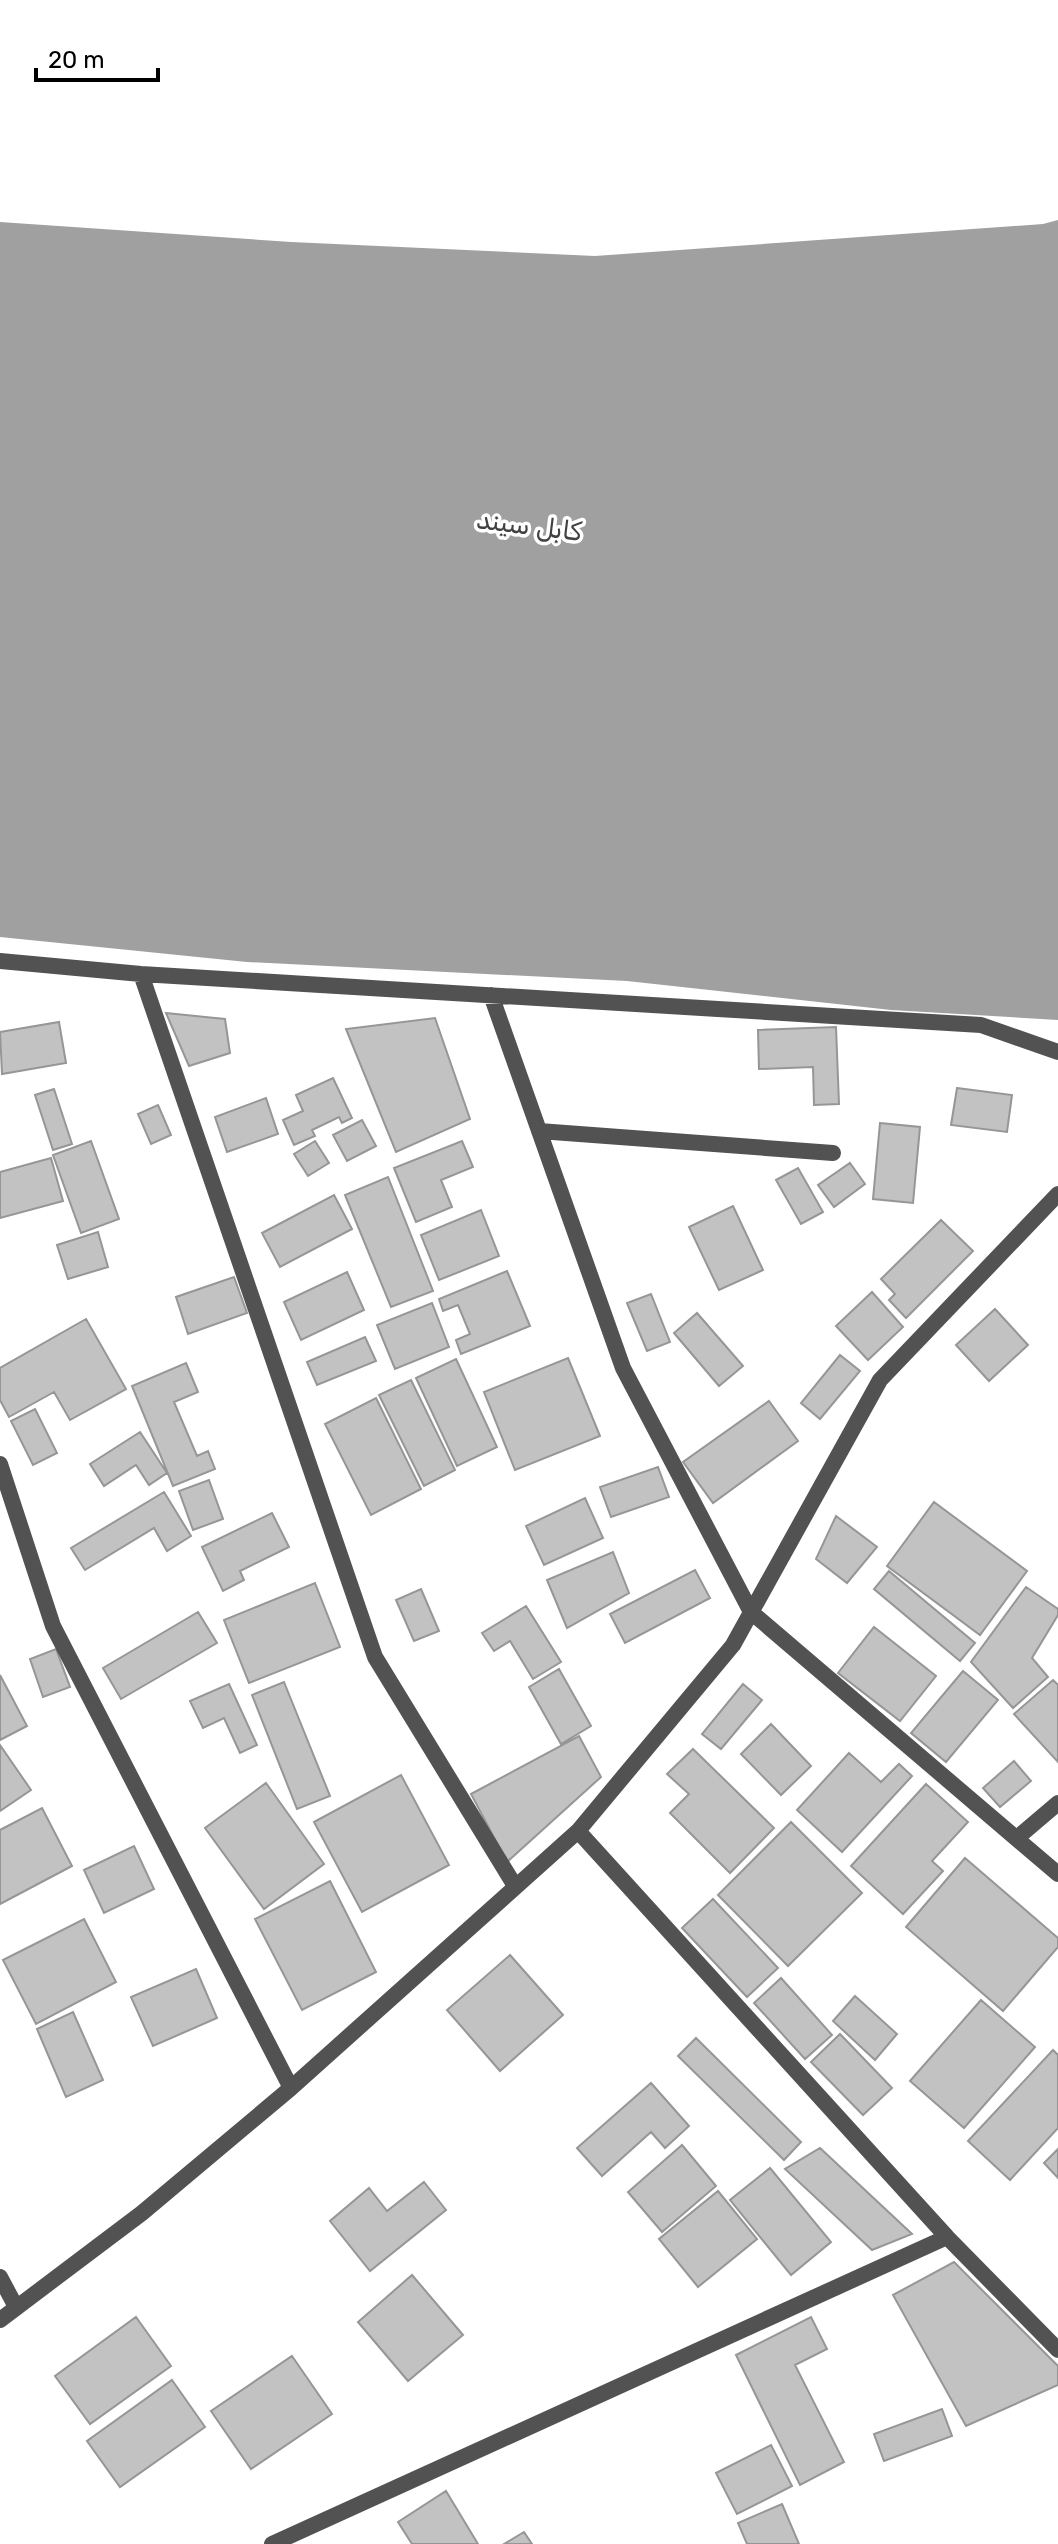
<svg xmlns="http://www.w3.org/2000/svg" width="1058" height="2544" font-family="Rubik,Cairo,sans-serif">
<rect width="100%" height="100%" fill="#fff"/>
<path fill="#a0a0a0" d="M1058,220v800l-167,-10 -264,-29 -380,-19 -247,-25v-715l291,20 304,14 448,-32z"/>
<path fill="#c2c2c2" stroke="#969696" stroke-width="2" d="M166,1013l59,6 5,34 -41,13z
M435,1018l35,101 -74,33 -50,-123z
M59,1022l7,41 -64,11 -2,-42z
M836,1027l3,77 -25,1 -1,-38 -54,2 -1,-39z
M333,1078l19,40 -10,5 -3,-6 -27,13 3,6 -21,9 -11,-25 20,-9 -7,-16z
M957,1088l55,7 -5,37 -56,-7z
M54,1089l18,55 -19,6 -18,-55z
M266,1098l12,36 -51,18 -12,-35z
M158,1105l13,30 -20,9 -13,-30z
M362,1120l14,26 -29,15 -14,-26z
M880,1123l40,4 -7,76 -40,-4z
M91,1141l28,78 -38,14 -28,-78z
M315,1141l14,22 -21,13 -14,-22z
M462,1141l11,26 -32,13 11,27 -36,15 -22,-54z
M51,1158l12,43 -63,17v-46z
M850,1163l15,21 -31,23 -16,-22z
M798,1168l25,44 -22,12 -25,-44z
M388,1177l45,114 -42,16 -46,-112z
M334,1195l18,34 -72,38 -18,-34z
M733,1206l30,64 -44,20 -30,-63z
M481,1210l18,46 -60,24 -18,-45z
M941,1220l32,31 -67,67 -17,-18 6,-6 -14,-15z
M98,1232l10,35 -40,12 -11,-34z
M507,1271l23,55 -69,28 -5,-14 14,-6 -12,-29 -15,6 -4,-12z
M347,1272l17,38 -63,30 -17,-38z
M234,1277l13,36 -59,21 -12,-37z
M872,1292l31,35 -35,33 -32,-34z
M651,1294l19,48 -23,9 -20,-48z
M432,1303l17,44 -54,22 -18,-44z
M995,1309l33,36 -39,36 -33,-36z
M697,1313l46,53 -24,20 -45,-53z
M86,1319l40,70 -56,31 -16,-28 -45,25 -9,-17v-32z
M365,1337l11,24 -59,24 -10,-23z
M840,1355l20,16 -40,48 -19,-16z
M568,1358l32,78 -85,34 -31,-78z
M456,1359l41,88 -40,19 -41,-88z
M186,1363l12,29 -24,10 23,54 11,-5 7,18 -42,17 -41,-100z
M411,1380l44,90 -31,16 -45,-91z
M376,1398l45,91 -50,26 -46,-91z
M769,1401l29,40 -85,62 -30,-41z
M35,1409l22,44 -24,12 -22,-44z
M140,1432l27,41 -18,12 -13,-20 -32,21 -14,-22z
M658,1467l11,30 -58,20 -11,-30z
M209,1480l14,39 -30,11 -14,-39z
M164,1492l27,44 -24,15 -13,-23 -69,42 -14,-22z
M585,1498l18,40 -59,27 -18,-39z
M934,1502l93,69 -47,64 -93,-69z
M272,1513l17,34 -49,24 4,9 -21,11 -21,-44z
M836,1516l41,31 -30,36 -31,-24z
M613,1552l16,41 -62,35 -20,-48z
M695,1570l15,28 -85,45 -15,-29z
M889,1571l86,72 -15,18 -86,-72z
M315,1583l25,64 -91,36 -25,-63z
M1026,1587l32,22v6l-26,43 16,19 -35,31 -42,-46z
M421,1589l18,42 -25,10 -18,-41z
M526,1606l35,56 -28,17 -23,-38 -16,10 -12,-18z
M198,1612l19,31 -96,56 -18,-31z
M874,1627l62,49 -36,45 -62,-48z
M56,1649l14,38 -27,10 -13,-38z
M559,1669l32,57 -30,18 -32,-57z
M963,1671l35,29 -52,62 -35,-29z
M0,1675l27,51 -27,14z
M1053,1680l5,5v77l-44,-48z
M284,1682l46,114 -33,13 -45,-114z
M229,1684l28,61 -17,8 -16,-35 -21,10 -13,-27z
M743,1684l19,16 -41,49 -19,-15z
M771,1724l40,42 -30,29 -40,-41z
M579,1736l22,41 -94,85 -36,-68z
M0,1745l31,45 -31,21z
M693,1749l81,79 -44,45 -60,-60 19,-19 -22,-20z
M849,1753l32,29 18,-18 13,12 -70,76 -45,-42z
M1014,1761l17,20 -31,26 -17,-19z
M401,1775l48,90 -87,47 -48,-90z
M266,1783l58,81 -60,45 -59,-81z
M926,1784l42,38 -36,39 11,10 -40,43 -52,-48z
M42,1808l30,58 -72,38v-74z
M791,1822l71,71 -74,73 -70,-71z
M134,1846l20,43 -50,24 -20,-43z
M965,1858l93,80v9l-55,64 -97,-84z
M330,1881l46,91 -74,38 -47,-91z
M713,1899l65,69 -31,29 -65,-69z
M84,1919l32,63 -80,42 -33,-64z
M510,1955l53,60 -63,56 -53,-61z
M196,1969l21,49 -64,28 -22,-49z
M781,1978l51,57 -27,24 -51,-56z
M855,1996l42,38 -22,26 -42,-39z
M981,2000l54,47 -71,81 -54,-47z
M73,2012l30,68 -37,17 -29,-68z
M840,2034l52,54 -29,27 -52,-53z
M696,2038l105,104 -17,18 -106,-104z
M1053,2050l5,5v73l-48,52 -42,-39z
M651,2083l38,43 -24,22 -14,-16 -49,44 -25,-28z
M682,2145l34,41 -54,46 -34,-40z
M820,2148l92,86 -40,16 -87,-81z
M1058,2149v29l-14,-15z
M770,2168l61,74 -40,33 -61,-75z
M424,2182l22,28 -76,61 -40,-50 39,-33 18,23z
M718,2191l39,48 -59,48 -39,-48z
M954,2262l104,104v19l-92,41 -73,-131z
M412,2275l51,60 -55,46 -50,-59z
M136,2317l35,49 -81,58 -35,-48z
M811,2317l16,32 -32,16 49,97 -44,23 -64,-130z
M292,2356l40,58 -81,55 -40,-58z
M172,2380l33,47 -85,60 -33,-46z
M942,2409l10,27 -68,25 -10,-27z
M771,2445l21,41 -55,28 -21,-41z
M446,2491l32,53h-66l-14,-22z
M782,2504l17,40h-52l-9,-21z
M524,2532l8,12h-28z"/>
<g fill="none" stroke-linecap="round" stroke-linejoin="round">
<path stroke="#525252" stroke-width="16" d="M0,961l141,13 840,51 77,27
M141,974l234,683 140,229
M491,995l132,373 128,244 307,262
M539,1131l294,22
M0,1464l53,162 238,462
M578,1831l369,406 111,113
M1017,1838l41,-35
M0,2277l16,30
M0,2320l142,-107 149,-125 287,-257 155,-186 147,-265 178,-186
M272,2544l675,-307"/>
</g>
<g text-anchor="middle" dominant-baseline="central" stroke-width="7" stroke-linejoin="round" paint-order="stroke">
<g font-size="26" font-style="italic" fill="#414141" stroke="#fff">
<text transform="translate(529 526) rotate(7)">کابل سيند</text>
</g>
</g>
<path d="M36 68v12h122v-12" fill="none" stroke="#000000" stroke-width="4"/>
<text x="48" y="68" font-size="24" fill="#000000" stroke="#ffffff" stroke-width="6" paint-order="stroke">20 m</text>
</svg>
